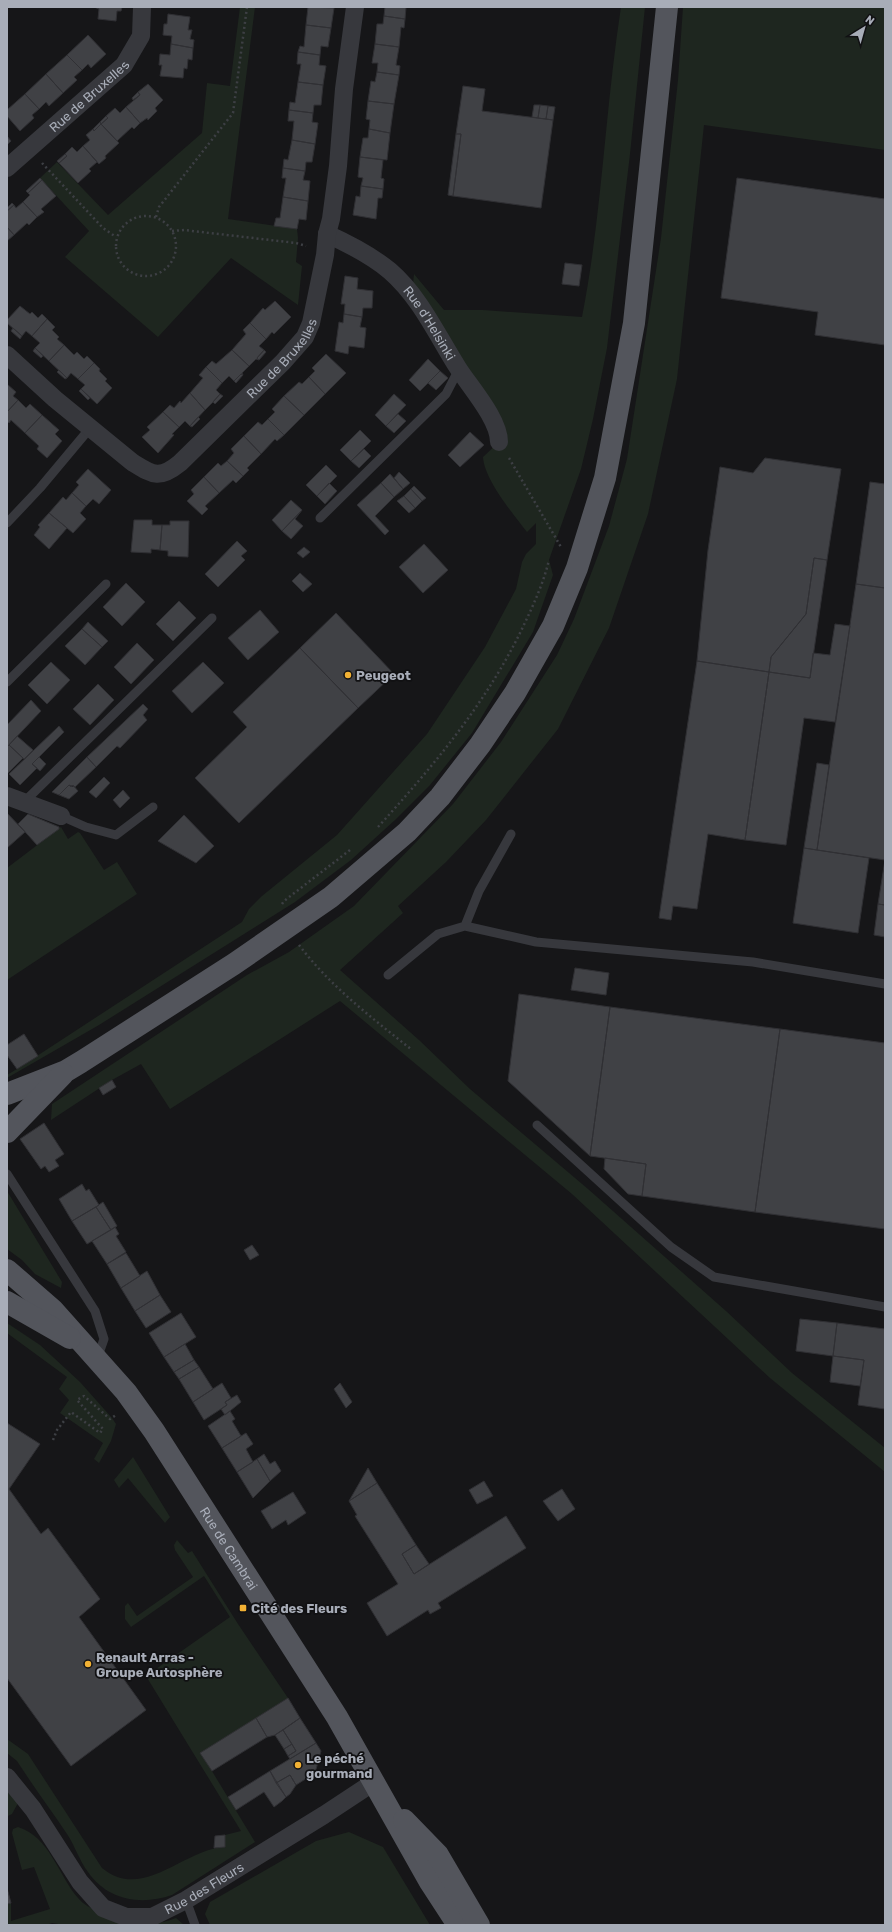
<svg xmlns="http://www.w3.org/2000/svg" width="892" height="1932" font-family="Rubik,sans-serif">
<rect width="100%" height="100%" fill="#161618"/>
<path fill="#1e261f" d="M240,7h15l-27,212 69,10 1,9 -2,24 6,4 -4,39 -67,-47 -73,79 -93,-80 24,-26 -49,-53 17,-16 51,53 94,-82 5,-50 23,3z
M621,7h24l-15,147 -23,194 -14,71 -12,50 -32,91 4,15 -20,57 -61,101 -42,52 -35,35 -44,40 -56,42 -196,123 -92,53v-3l10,-6 225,-147 7,-13 13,-13 75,-61 90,-101 58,-87 31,-58 6,-27 4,-8 10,-10v-21l-9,9c-14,-18 -43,-53 -44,-75l16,-15 -87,-148 2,-20 30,36h39l99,7c20,-102 23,-207 39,-310z
M683,7h202v143l-181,-25 -27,254 -29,135 -39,114 -51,101 -72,91 -40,42 -48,44 5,7 -63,57 79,70 51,49 118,100 138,122 66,62 93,75v24l-115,-94 -198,-184 -232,-193 -170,108 -29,-45 -29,16 -61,40 1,-16 195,-129 42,-23 65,-46 99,-102 48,-62 56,-87 17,-36 35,-93 18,-67 34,-221 17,-158z
M61,827l7,12 10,-7 2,1 24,37 13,-8 20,32 -130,86v-112z
M7,1191l55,91 -1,6 -26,-14 -13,-14 -15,-11z
M7,1323l33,22 40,37 32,36 4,6 -5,17 -12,22 -5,-4 9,-16 -43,-30 9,-13 -10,-11 8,-12 -60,-44z
M133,1457l37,60 -5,6 -37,-45 -9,10 -5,-8z
M177,1540l11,13 4,-2 46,73 50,74 -87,55 54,89 -83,53c-31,11 -65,5 -84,-23 -9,-12 -13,-26 -21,-38 -16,-24 -34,-48 -50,-73l-10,-8v-14l21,15 74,114c41,34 81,-19 123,-21v-12l16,-4 -95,-155 84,-59 -26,-41 -73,51 -6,-8v-13l3,-3 9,13 56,-39 -18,-27 -1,-5z
M7,1790l11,13 -6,11 -4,2z
M18,1827c32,10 40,48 60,71 11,13 29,15 44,20 21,6 33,8 54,0l8,7h-119l-13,-2 -6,2h-39v-21l4,-1v18l39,-12 -16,-42 -12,3 -10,-37 1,-4z
M349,1832l34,15 47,78h-220l-5,-11 5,-12 106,-61z"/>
<path fill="#404145" stroke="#303034" d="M94,7h28l-1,4h-4l-1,10 -18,-2 1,-10z
M308,7l26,1 -3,20 -25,-3z
M385,7h21l-1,12 -21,-3z
M168,14l22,3 -2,13h4l-2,9 4,1 -1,8 -22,-4 1,-8 -9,-1 1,-11h3z
M384,16l21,3 -1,9 -3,-1 -2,20 -24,-3 2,-20h6z
M306,25l25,3 -3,19 -7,-1 -1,9 -22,-3 2,-6 4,1z
M88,35l18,19 -15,14 -3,-4 -6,6 -15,-15z
M171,44l22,4 -1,12 -4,-1 -1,10 -3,-1 -1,10 -23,-2 2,-11h-3l1,-11 10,1z
M375,44l24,3 -3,18 4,1 -1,9 -22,-3 1,-9h-6z
M298,52l22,3 -1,10 7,1 -3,19 -25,-3 3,-18h-4z
M67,55l15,15 -8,7 3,3 -14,13 -17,-19z
M377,72l22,3 -5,29 -26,-3 3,-20 4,1z
M46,74l17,19 -14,13 -3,-4 -7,7 -14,-15z
M298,82l25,3 -2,20h-7l-1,8 -24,-3 1,-8 5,1z
M148,84l15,16 -8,8 2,3 -9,9 -1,-2 -7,5 -14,-16 14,-12 -2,-3z
M463,86l22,3 -3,22 71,9 -12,88 -88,-12 8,-62h-5z
M138,92l2,3 -7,5 -1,-2z
M25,94l14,15 -7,6 2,3 -14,13 -13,-15v-6z
M368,101l26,3 -4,29 -21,-4 1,-9 -4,-1z
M534,105h6l-2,13 -6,-1z
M540,105l8,1 -2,13 -8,-1z
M548,106l7,1 -2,13 -7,-1z
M126,107l14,16 -6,6 -2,-2 -15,14 -16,-17 7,-6 -2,-2 9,-8 5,5z
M289,110l24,3 -1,9 6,1 -3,21 -23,-4 2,-19h-6z
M106,116l2,2 -7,6 -1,-2z
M100,122l1,2 -7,7 -1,-2z
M101,124l18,19 -14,13 1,2 -7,6 -16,-18 7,-6 -4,-5 7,-6 1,2z
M369,129l21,4 -3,27 -27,-3 3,-19h5z
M456,134h5l-8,62 -5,-1z
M7,136l4,5 -4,4z
M292,140l23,4 -3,18h-6l-1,9 -22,-3 1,-9 4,1z
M83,146l14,16 -8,7 2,2 -13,12 -19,-20 8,-7 -2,-2 7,-7 5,5z
M65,154l2,2 -8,7 -2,-2z
M360,157l23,3 -2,18 3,1 -1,10 -22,-3 2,-8 -5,-1z
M283,168l22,3 -2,9 7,1 -2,20 -25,-4 3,-19h-4z
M40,178l2,2 -14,13 -2,-2z
M737,178l148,21v146l-70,-10 3,-23 -97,-14z
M42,180l14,16 -15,13 3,3 -7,5 -14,-15 7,-7 -2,-2z
M361,186l22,3 -1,9h-4l-2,21 -23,-4 3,-19 4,1z
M283,197l25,4 -2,19 -7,-1 -2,10 -23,-3 2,-8h4z
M23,202l14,15 -8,8 -2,-2 -13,12 -7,-8v-16l7,-6 2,3z
M12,203l2,2 -7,6v-3z
M7,227l7,8 -7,6z
M565,263l17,2 -3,21 -17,-2z
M345,276l13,2 -1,11 16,2 -1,17h-9l-1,9 -18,-3 1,-10h-4z
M275,301l16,16 -17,17 -2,-2 -6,7 -16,-16 13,-15 2,2z
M20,306l10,8 2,-2 6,6 4,-4 5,5 -15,17 -6,-5 -4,5 -15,-13v-3z
M344,314l18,3 -2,10 6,1 -2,20 -15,-2 -1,8 -13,-3 4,-29 4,1z
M47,319l8,8 -3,3 7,7 -2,2 7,6 -15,16 -14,-13 5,-5 -8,-7z
M250,323l16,16 -7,7 5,4 -7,8 2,2 -3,-1 -7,7 -17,-16 14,-16 -3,-4z
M13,328l9,8 -2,3 -9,-8z
M64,345l10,10 3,-3 7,7 3,-3 7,7 -16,16 -7,-6 -4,5 -18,-17z
M35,348l8,8 -2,2 -8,-7z
M232,350l17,16 -7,7 1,2 -2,-1 -7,7 -5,-5 -7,7 -16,-16 6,-6 4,3z
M264,350l2,2 -7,8 -2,-2z
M326,354l20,19 -21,21 -16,-17 6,-6 -3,-3z
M428,359l12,12 -20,20 -11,-11z
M94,363l6,6 -1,2 8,8 -2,2 7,7 -15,16 -16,-15 4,-4 -7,-6z
M206,367l16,16 -6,7 4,4 -7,8 2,2 -2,-2 -8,8 -15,-17 13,-15 -4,-3z
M59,370l8,8 -2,1 -8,-7z
M440,371l8,7 -12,12 -8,-7z
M241,374l2,1 -7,8 -2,-2z
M309,377l16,17 -21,21 -20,-19 15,-14 3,2z
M7,384l9,8 -3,4 5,4 -11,12z
M81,389l9,9 -2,2 -9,-9z
M190,393l15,17 -15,16 -5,-5 -6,6 -16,-15 7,-7 4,3 6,-7 1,2z
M220,394l3,2 -8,8 -2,-2z
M394,394l12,11 -20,21 -11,-11z
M284,396l20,19 -20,20 -16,-16 7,-7 -3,-3z
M18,400l8,8 4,-4 12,11 -17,18 -14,-13 -2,3 -2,-2v-9z
M163,412l16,15 -7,7 2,1 -16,18 -16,-16 8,-7 -3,-3z
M398,414l8,7 -12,12 -8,-7z
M42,415l17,15 -4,4 7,7 -15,17 -10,-9 2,-3 -14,-13z
M198,417l2,2 -8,8 -2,-1z
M268,419l16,16 -7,6 -2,-2 -14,15 -17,-18 14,-14 4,3z
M360,430l11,11 -20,20 -11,-11z
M470,432l14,13 -24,22 -12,-12z
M244,436l17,18 -14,14 2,2 -6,6 -16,-15 7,-8 -3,-4z
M364,449l7,7 -12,12 -8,-7z
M765,458l76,11 -14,91 -13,-2 -8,56 -35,43 -2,15 -72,-11 11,-111 12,-83 33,6z
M227,461l16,15 -7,7 -3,-3 -14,13 -15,-16 14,-14 3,3z
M326,465l11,11 -20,20 -11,-11z
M88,469l23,21 -12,14 -6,-5 -7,7 -14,-13 7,-8 -3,-3z
M399,472l11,11 -7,6 -9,-11z
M390,474l13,15 -9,8 -13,-14z
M204,477l15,16 -14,13 3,3 -6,6 -15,-14 7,-7 -3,-4z
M870,482l15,2v104l-29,-4z
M329,483l8,8 -12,13 -8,-8z
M381,483l13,14 -19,19 14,15 -4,4 -28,-30z
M414,486l12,12 -4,3 -11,-12z
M411,489l11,12 -7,7 -11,-12z
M72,493l14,13 -6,7 6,6 -13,14 -24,-20 14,-16 3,3z
M404,496l11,12 -6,5 -12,-12z
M291,500l11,10 -20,21 -10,-11z
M302,510l-7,9 8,7 -12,13 -9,-8z
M49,513l18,15 -18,21 -15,-14 6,-8 -2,-2z
M134,520h18v5h10l-2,25 -9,-1v4l-20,-1z
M170,521h19l-1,36 -20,-1v-5l-8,-1 2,-25h8z
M237,541l10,10 -6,5 4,4 -27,27 -13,-13z
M424,544l24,26 -25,23 -24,-26z
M304,547l6,5 -7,6 -6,-5z
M814,558l13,2 -17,118 -41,-6 2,-15 35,-43z
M300,573l12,11 -9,8 -11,-11z
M126,583l19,19 -23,24 -19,-19z
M856,584l29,4v272l-68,-10z
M179,601l17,17 -23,23 -17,-17z
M260,610l19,22 -31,28 -20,-22z
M336,613l58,61 -36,34 -58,-60z
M88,622l20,19 -6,6 -20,-18z
M835,624l15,2 -15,96 -31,-4 -18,127 -41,-5 24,-168 41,6 3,-25 17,2z
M82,629l20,18 -17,18 -20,-19z
M137,643l17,17 -23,24 -17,-17z
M300,648l58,60 -119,115 -44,-45 52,-51 -14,-15z
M697,661l72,11 -24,168 -37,-6 -11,75 -24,-3 -2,14 -12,-2z
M51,662l19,18 -23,24 -19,-19z
M203,662l21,21 -32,30 -20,-22z
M98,684l16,16 -24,25 -17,-16z
M31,700l10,11 -34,36v-22z
M143,704l5,5 -5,6 4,5 -27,28 -3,-2 -21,21 -9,-10z
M59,726l5,6 -32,32 5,4 -17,17 -11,-11z
M17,736l16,14 -9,9 -15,-14z
M9,745l14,13 -16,16v-27z
M39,757l7,7 -6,7 -8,-7z
M87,757l9,10 -21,20 -6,-2 -10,10 -7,-3z
M817,763l12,2 -12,85 -13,-2z
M104,777l6,6 -14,15 -7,-6z
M69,785l2,2 2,-2 5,6 -9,8 -10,-4z
M123,790l7,8 -10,10 -7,-8z
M7,813l18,19 -18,16z
M28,814l31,13v2l-22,16 -19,-21z
M184,815l30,31 -18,17 -38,-22z
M804,848l65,10 -11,75 -65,-10z
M885,860v45l-7,-1z
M878,904l7,1v32l-11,-2z
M575,968l34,5 -3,22 -35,-5z
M519,994l91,13 -20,149 -82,-75z
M610,1007l170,22 -25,183 -113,-16 4,-32 -56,-8z
M780,1029l105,14v186l-130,-17z
M24,1034l14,22 -21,13 -10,-14v-10z
M112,1080l4,7 -13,8 -4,-7z
M44,1123l20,31 -9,6 4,6 -10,6 -4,-6 -4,3 -21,-30z
M605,1158l41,6 -4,32 -14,-2 -24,-25z
M82,1184l4,7 3,-2 10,16 -27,16 -13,-22z
M103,1202l14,24 -6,4 -15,-23z
M96,1207l15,23 -24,14 -15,-23z
M115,1227l4,7 -3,2 10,16 -19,12 -15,-23z
M252,1245l7,10 -9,5 -6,-10z
M126,1253l14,23 -19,12 -14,-24z
M147,1271l13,24 -25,16 -14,-23z
M160,1295l11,17 -25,16 -11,-17z
M181,1313l15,24 -32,20 -15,-24z
M800,1319l37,4 -4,33 -37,-5z
M837,1323l48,6v80l-27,-4 6,-45 -31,-4z
M185,1344l9,16 -20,12 -10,-15z
M833,1356l31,4 -4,26 -30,-4z
M194,1360l5,7 -20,12 -5,-7z
M199,1367l14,22 -20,13 -14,-23z
M222,1383l9,15 -6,4 2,3 -23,15 -11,-18z
M340,1383l12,19 -6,6 -12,-19z
M237,1395l4,7 -16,13 -4,-6 6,-4 -2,-3z
M230,1411l5,8 -3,2 9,15 -19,12 -14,-22z
M7,1423l33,21 -31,45 32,45 7,-6 52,71 -21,18 67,93 -75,56 -64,-88z
M246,1433l7,11 -7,5 7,13 -16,10 -15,-24z
M264,1454l6,10 5,-3 6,10 -11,10 -13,-22z
M257,1459l13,22 -17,17 -16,-26z
M368,1468l9,15 -28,18z
M484,1481l9,15 -16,8 -8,-14z
M377,1483l39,62 -14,9 12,20 92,-58 20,32 -88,55 3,5 -11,6 -2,-4 -41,26 -20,-33 31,-19 -43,-68 2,-1 -8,-14z
M562,1489l13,20 -17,12 -15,-20z
M293,1492l13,21 -18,12 -2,-5 -14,9 -11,-18z
M416,1545l13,19 -15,10 -12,-20z
M288,1698l12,20 -25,17 -8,2 -11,-19z
M256,1718l11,19 -55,34 -12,-18z
M300,1718l16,25 -26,16 -2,-3 8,-5 -13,-21z
M283,1730l9,14 -8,5 -9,-14z
M316,1743l5,8 -6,22 -19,12 -6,-10 -14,8 -6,-12z
M292,1744l4,7 -8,5 -4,-7z
M270,1771l16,26 -4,4 -8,6 -10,-15 -28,18 -8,-13z
M290,1775l6,10 -6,9 -4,3 -10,-14z
M225,1835v12l-11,1 1,-12z
M7,1888l4,15 -4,1z"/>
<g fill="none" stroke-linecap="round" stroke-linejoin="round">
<path stroke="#3d3f44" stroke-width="2.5" stroke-dasharray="2 3" stroke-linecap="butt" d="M42,163l61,65 13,9
M116 246a30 30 0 1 1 60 0a30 30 0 1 1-60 0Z
M156,217l3,-10 74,-94 14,-106
M172,231l12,-1 112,13 10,3
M509,458l52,89
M378,827c56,-62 106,-121 143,-196 11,-23 22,-46 28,-71
M282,904l2,-3 66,-51
M299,945c31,41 73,73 113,105
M53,1440l4,-10 14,-18 29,21 3,-4 -26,-29 7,-4 26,23 6,-4"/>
<path stroke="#37383d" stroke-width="9" d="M320,518l126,-124 13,-25
M7,523l33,-35 51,-61
M7,682l99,-98
M24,802l188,-184
M61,816l25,11 30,8 37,-28
M465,926l14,-35 32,-57
M388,975l50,-41 27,-8 71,16 217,20 132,22
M537,1125l134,122 43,30 171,30
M7,1174l88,137 9,28 -7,20
M186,1900l9,25"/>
<g stroke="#37383d" stroke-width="18">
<path id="s1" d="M7,168l117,-103 17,-29 1,-29"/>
<path id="s2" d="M327,234c22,10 44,21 63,37 30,26 47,64 68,97 12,19 41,51 41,74"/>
<path id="s3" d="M7,355l48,44 77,63c21,13 27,18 48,1l103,-101 22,-25 6,-14 14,-68 2,-21 4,-15 7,-53 6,-77 11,-82"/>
<path d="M7,796l54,20"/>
<path id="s4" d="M7,1777l26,32 47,73 23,26 23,9h26l34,-17 138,-85 50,-33"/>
</g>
<g stroke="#53555c" stroke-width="22">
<path d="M7,1094l59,-23 15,-9 153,-98 97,-67 76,-65 33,-35 40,-52 35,-52 38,-67 24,-58 28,-90 29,-155 33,-316"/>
<path d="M7,1132l56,-58"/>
<path id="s5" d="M7,1270l46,40 73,82 28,39 183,286 93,165 28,43"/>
<path d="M7,1302l63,36"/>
<path d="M404,1820l34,35 41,70"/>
</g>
</g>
<g fill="#f2b134" stroke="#111113" stroke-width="1.5">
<circle cx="348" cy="675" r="4"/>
<rect x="239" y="1604" width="8" height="8" rx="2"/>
<circle cx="88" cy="1664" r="4"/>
<circle cx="298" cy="1765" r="4"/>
</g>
<g text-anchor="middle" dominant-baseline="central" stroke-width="3.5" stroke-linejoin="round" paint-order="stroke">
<g font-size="13" fill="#a8adb8" stroke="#111113">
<text stroke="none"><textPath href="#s1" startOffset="109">Rue de Bruxelles</textPath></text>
<text stroke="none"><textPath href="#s2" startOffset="139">Rue d'Helsinki</textPath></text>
<text stroke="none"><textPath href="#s3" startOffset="365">Rue de Bruxelles</textPath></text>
<text stroke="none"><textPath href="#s5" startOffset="358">Rue de Cambrai</textPath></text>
<text stroke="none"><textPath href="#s4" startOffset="273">Rue des Fleurs</textPath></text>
</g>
<g font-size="13" font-weight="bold" fill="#a8adb8" stroke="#111113" text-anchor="start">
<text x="356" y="675">Peugeot</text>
<text x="251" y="1608">Cité des Fleurs</text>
<text x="96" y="1657">Renault Arras -<tspan x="96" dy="15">Groupe Autosphère</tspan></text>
<text x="306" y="1758">Le péché<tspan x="306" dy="15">gourmand</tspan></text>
</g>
</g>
<rect width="892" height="1932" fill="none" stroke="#a8adb8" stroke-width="16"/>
<g transform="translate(864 28) rotate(37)" stroke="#111113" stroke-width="3" paint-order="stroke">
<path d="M0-3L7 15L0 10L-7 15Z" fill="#a8adb8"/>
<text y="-6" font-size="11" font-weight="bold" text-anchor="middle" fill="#a8adb8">N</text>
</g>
</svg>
